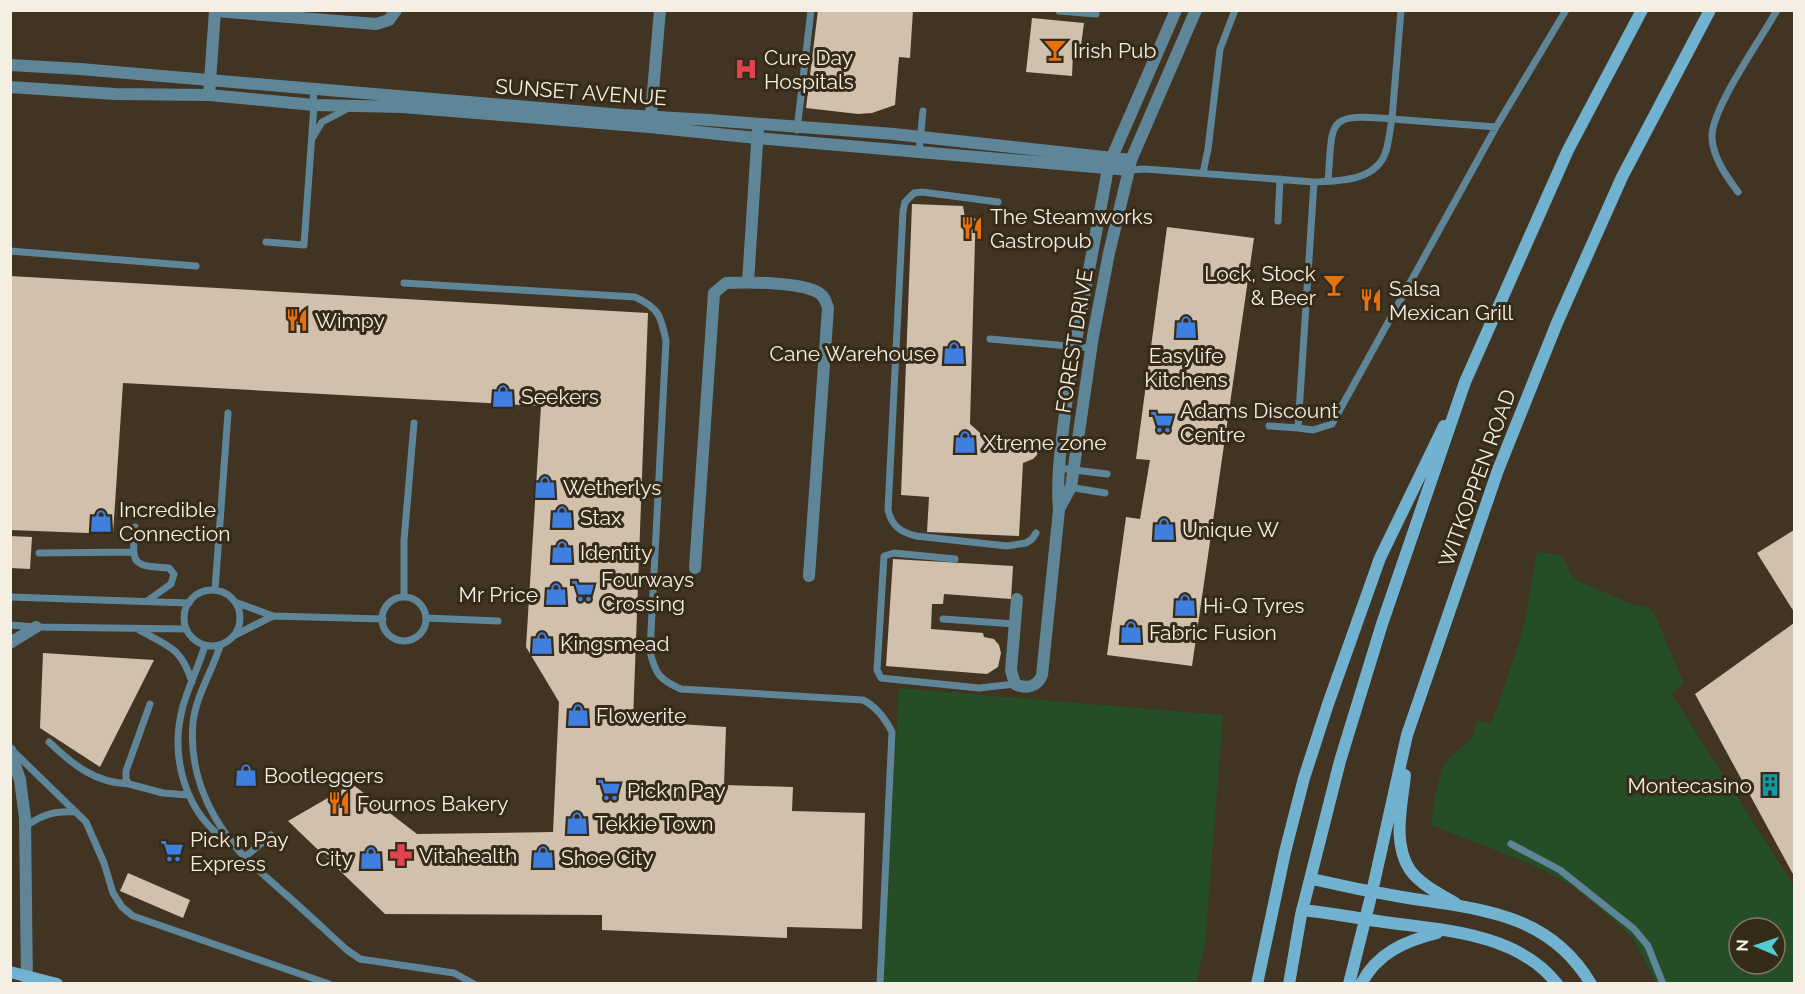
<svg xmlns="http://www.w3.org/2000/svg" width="1805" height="994" font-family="Raleway,sans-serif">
<rect width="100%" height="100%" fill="#413423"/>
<path fill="#254e26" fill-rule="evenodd" d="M1537,552l25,3 9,19 7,7 54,23 17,4 5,4 30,72 -13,9 123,193v97h-138l-23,-45 -31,-28 -31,-25 -40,-21 -100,-39 5,-34 8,-27 29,-28 4,-16 14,4 28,-80 8,-33zM1739,928h36v36h-36z
M899,688l324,27 -18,230 -9,38 -314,1z"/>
<path fill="#d0c0ac" d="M818,10h95l-3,48 -11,-1 -4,48 -23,8 -14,1 -52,-6z
M1032,18l52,5 -4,30h-7l-1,23 -46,-4z
M912,204l51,2 2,12 6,-1 5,2 6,7 -2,10 -5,4 -5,184 18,16 27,2 9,-4 7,1 7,9 -1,7 -4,4 -10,4 -4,73 -92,-4 2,-35 -28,-2z
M1167,227l87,11 -62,428 -85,-11 19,-138 14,2 10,-59 -14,-1z
M10,276l638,37 -15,408 93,6 -2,58 69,2 -1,24 73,2 -3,116 -75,-2v11l-185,-8v-15l-217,-1 -97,-93 64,-37 65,50 136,-2 6,-130 -33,-55 15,-241 -418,-23 -10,151 -103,-4z
M1794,530v82l-37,-59z
M10,536l22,1 -2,32 -20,-1z
M893,559l120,7 -2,33 -67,-5 -1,10h-11l-1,25 52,4 1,4 10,2 5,6 2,8 -3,14 -11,7 -101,-8z
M1794,623v253l-99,-182z
M43,653l111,7 -54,107 -60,-39z
M128,873l62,27 -7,18 -63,-27z"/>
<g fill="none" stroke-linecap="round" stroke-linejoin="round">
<path stroke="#5e8698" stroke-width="7" d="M1059,11l37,3
M797,130l14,-120
M313,137l9,-15 25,-13
M919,152l4,-41
M1129,170l16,-1 169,13c26,-1 63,-1 72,-31 3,-10 4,-22 6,-32l104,8 70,-117
M1203,173l5,-24 12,-100 15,-39
M1328,181c5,-61 -3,-68 64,-62l9,-109
M1314,182l-16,246 15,2 19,-6 164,-297
M1738,192c-11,-15 -25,-34 -26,-54 -2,-28 50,-100 65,-128
M998,202l-76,-10 -8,1 -9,9 -2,9 -15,299c4,16 12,22 28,26l91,10 19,-3 6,-4 4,-6
M1278,221l2,-42
M266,242l38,3 10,-140 -1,-15
M10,251l186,15
M404,283l231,14c24,11 26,19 31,44l-16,310c5,23 10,29 31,38l182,11c14,7 22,18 29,32l-12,252
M990,339l100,9
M1269,426l29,2
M1059,468l48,6
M1069,487l36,6
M135,527c-3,37 -4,39 34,41l5,6 -3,10 -24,17
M39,553l94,-1
M955,559l-61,-6 -10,3 -7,114 4,8 98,10 36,-4
M215,590l13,-177
M184 618a28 28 0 1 1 56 0a28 28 0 1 1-56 0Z
M10,597l179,6
M404,597v-56l10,-118
M382 619a22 22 0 1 1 44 0a22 22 0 1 1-44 0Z
M235,602l38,14 110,3
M426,618l72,3
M943,619l72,5
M10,625l26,2 150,2
M139,630c29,16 42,17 53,52
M235,635l38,-19
M205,645c-6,21 -16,40 -22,61 -14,51 2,109 48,138
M220,646c-8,26 -24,49 -27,77 -4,45 13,87 41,122 14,18 33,32 49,47 22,19 43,39 64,58l13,9 94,14 20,11
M150,704l-24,67v8l3,5 34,9 25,2
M49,742c23,22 46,41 80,42
M14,752l72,70 18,41 9,30 9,14 11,9 196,68
M26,826c17,-12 29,-15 50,-14
M1511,844l49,26 74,59 14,17 15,38
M245,857l26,-22"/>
<path stroke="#5e8698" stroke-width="12" d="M209,95l6,-84 161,13 13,-4 7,-10
M650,126l10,-116
M748,282l10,-154
M1059,509l12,-22 22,-151 16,-83 20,-83
M695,568l19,-275 12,-10c21,-1 76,-1 93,10 6,4 7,9 9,15l-19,268
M1017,599l-6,71 4,14c11,6 23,2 27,-9l17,-165c-3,-36 3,-70 7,-105 11,-80 28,-158 42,-237"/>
<path stroke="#5e8698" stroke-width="12" d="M10,65l70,4 543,46 86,5 185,14 237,26
M10,87l105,7 94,1 105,10 88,2 247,20 108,11 372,32 2,-10 65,-150
M1109,164l67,-154
M10,643l26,-16
M10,750l10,30 5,38 2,166"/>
<path stroke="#71b2d0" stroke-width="12" d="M1405,775c-3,30 -13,68 5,95 11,15 30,24 45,33
M1312,879c30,7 60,13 90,18 74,12 146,14 189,87
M1302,910c28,3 55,8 82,12 58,8 134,11 173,62
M10,972l47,12
M1257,984l28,-132 19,-74 24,-74 52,-146 64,-132
M1289,984l12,-69 39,-154 42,-137 83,-242 103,-232 74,-140
M1349,984l23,-92 35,-157 91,-265 59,-147 65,-146 88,-167
M1361,984c16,-31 44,-43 76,-51"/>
</g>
<defs>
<g id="bar-bare" transform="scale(1.8)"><path d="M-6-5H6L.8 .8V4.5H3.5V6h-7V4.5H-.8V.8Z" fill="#e8710a" stroke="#362a19" stroke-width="2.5" paint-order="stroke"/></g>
<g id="hospital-bare" transform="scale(1.8)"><path d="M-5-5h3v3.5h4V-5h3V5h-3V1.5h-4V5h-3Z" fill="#e0444e" stroke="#362a19" stroke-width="2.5" paint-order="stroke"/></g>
<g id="restaurant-bare" transform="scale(1.8)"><path d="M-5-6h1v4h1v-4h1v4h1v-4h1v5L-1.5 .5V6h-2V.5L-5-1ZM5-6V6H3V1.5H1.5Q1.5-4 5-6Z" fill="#e8710a" stroke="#362a19" stroke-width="2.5" paint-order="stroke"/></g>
<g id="shop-bare" transform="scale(1.8)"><path d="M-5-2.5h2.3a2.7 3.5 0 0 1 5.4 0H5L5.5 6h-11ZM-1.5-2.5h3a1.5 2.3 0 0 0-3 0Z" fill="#3f7fe0" stroke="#362a19" stroke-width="2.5" paint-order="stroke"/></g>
<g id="supermarket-bare" transform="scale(1.8)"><path d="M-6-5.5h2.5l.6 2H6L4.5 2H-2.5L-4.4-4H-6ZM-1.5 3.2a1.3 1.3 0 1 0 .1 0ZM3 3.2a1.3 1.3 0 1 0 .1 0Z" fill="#3f7fe0" stroke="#362a19" stroke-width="2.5" paint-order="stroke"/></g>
<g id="building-bare" transform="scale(1.8)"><path d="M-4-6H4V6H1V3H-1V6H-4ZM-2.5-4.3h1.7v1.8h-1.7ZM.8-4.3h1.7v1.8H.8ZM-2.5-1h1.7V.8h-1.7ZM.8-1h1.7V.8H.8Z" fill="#0f9aa8" stroke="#362a19" stroke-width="2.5" paint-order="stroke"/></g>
<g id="pharmacy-bare" transform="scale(1.8)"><path d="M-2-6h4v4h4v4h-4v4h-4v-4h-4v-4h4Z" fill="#e0444e" stroke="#362a19" stroke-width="2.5" paint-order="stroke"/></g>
</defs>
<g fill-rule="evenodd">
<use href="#bar-bare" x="1055" y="50"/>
<use href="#hospital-bare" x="746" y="69"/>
<use href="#restaurant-bare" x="972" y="228"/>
<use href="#bar-bare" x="1334" y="285"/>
<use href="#restaurant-bare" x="1371" y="300"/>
<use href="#restaurant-bare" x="297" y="320"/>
<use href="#shop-bare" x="1186" y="327"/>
<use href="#shop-bare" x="954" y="353"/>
<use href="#shop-bare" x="503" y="396"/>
<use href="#supermarket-bare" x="1162" y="422"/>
<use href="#shop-bare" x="965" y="442"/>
<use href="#shop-bare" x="545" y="487"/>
<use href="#shop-bare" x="562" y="517"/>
<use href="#shop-bare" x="101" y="521"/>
<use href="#shop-bare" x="1164" y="529"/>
<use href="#shop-bare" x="562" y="552"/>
<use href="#supermarket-bare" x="583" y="591"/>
<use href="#shop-bare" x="556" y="594"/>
<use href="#shop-bare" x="1185" y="605"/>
<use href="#shop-bare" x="1131" y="632"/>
<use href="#shop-bare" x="542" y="643"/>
<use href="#shop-bare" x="578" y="715"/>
<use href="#shop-bare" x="246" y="775"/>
<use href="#building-bare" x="1770" y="785"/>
<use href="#supermarket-bare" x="609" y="790"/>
<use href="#restaurant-bare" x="339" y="803"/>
<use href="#shop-bare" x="577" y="823"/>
<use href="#supermarket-bare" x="172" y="851"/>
<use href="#pharmacy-bare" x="401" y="855"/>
<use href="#shop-bare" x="543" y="857"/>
<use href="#shop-bare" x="371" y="858"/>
</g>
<g text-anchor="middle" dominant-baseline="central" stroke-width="6" stroke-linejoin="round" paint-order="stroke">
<g font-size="21" fill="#f5eee3" stroke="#362a19" text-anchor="start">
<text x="1073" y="50">Irish Pub</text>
<text x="764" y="57">Cure Day<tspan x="764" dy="24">Hospitals</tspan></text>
<text x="990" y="216">The Steamworks<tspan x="990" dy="24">Gastropub</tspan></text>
<text x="1316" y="273" text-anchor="end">Lock, Stock<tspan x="1316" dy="24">&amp; Beer</tspan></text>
<text x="1389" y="288">Salsa<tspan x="1389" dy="24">Mexican Grill</tspan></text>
<text x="315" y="320">Wimpy</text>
<text x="936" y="353" text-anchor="end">Cane Warehouse</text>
<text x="1186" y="355" text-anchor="middle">Easylife<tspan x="1186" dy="24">Kitchens</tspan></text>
<text x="521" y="396">Seekers</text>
<text x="1180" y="410">Adams Discount<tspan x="1180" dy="24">Centre</tspan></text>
<text x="983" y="442">Xtreme zone</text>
<text x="563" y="487">Wetherlys</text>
<text x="119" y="509">Incredible<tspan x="119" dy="24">Connection</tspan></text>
<text x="580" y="517">Stax</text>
<text x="1182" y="529">Unique W</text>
<text x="580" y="552">Identity</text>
<text x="601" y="579">Fourways<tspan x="601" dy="24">Crossing</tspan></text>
<text x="538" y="594" text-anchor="end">Mr Price</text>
<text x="1203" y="605">Hi-Q Tyres</text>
<text x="1149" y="632">Fabric Fusion</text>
<text x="560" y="643">Kingsmead</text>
<text x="596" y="715">Flowerite</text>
<text x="264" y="775">Bootleggers</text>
<text x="1752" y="785" text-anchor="end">Montecasino</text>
<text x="627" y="790">Pick n Pay</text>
<text x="357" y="803">Fournos Bakery</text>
<text x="595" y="823">Tekkie Town</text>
<text x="190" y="839">Pick n Pay<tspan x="190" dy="24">Express</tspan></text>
<text x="419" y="855">Vitahealth</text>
<text x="561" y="857">Shoe City</text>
<text x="353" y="858" text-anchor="end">City</text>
</g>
<g font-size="21" fill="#f5eee3" stroke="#362a19">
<text transform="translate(581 92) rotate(4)">SUNSET AVENUE</text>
<text transform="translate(1074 341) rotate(-81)">FOREST DRIVE</text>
<text transform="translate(1477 478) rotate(-70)">WITKOPPEN ROAD</text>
</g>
</g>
<rect width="1805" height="994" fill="none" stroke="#f5eee3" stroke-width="24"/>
<g transform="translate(1757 946) rotate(272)"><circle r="28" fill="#362a19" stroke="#82786a" stroke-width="1.5"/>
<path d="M0-4.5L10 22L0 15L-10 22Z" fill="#52cdcf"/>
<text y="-9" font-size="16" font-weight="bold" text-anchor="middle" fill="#f5eee3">N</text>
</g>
</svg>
